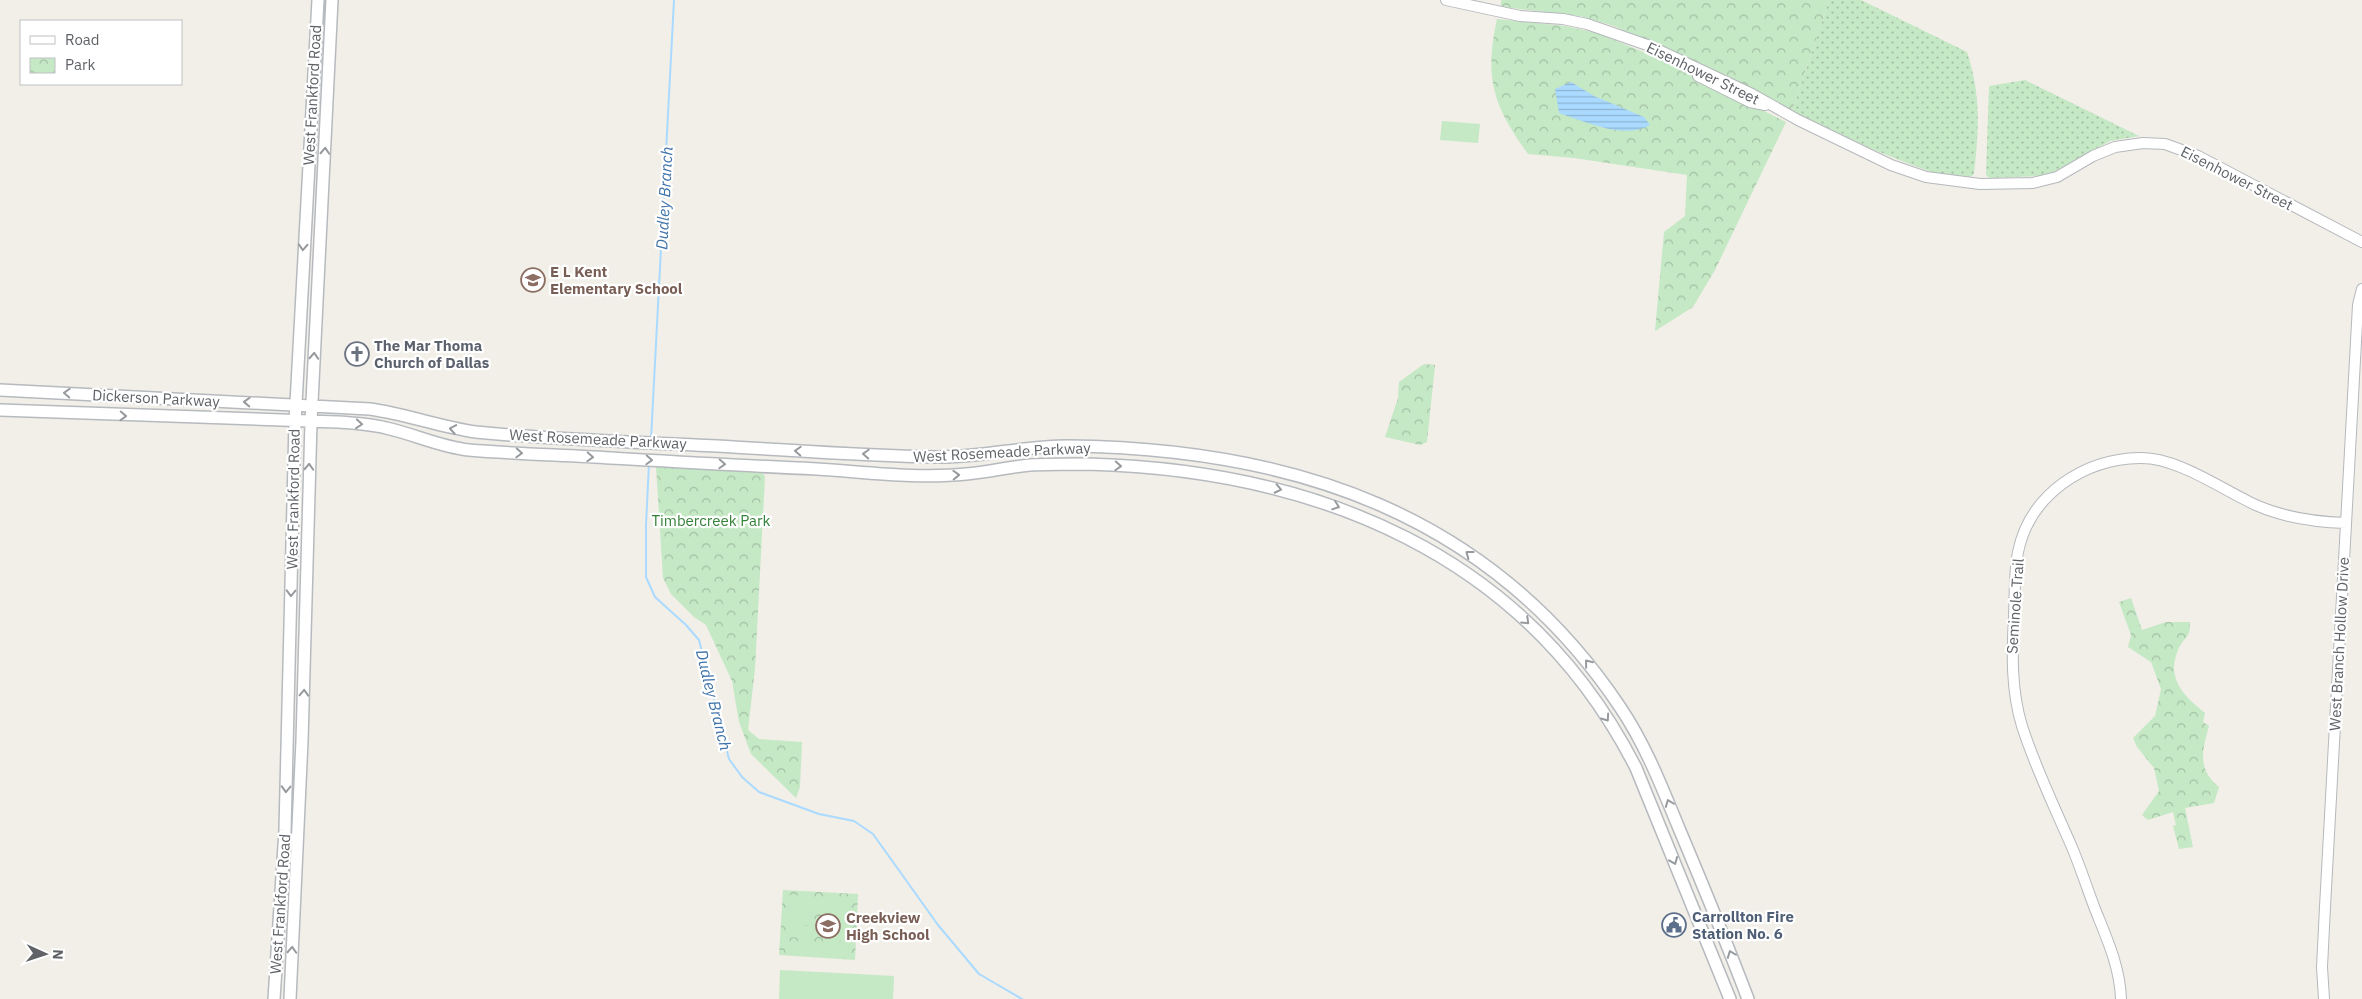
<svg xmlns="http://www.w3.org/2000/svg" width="2362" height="999" font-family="'IBM Plex Sans',sans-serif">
<defs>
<pattern id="grass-dots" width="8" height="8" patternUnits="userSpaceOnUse" patternTransform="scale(1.25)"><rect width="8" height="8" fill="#c5e8c5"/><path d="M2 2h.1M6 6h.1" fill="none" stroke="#a3c0a4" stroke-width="1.8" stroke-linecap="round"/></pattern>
<pattern id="park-crowns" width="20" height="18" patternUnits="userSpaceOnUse" patternTransform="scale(1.25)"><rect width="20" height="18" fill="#c5e8c5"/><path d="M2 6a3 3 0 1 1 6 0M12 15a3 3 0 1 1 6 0" fill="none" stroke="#a3c0a4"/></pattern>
<pattern id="water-rules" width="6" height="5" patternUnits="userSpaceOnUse" patternTransform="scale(1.25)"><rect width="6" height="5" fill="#aadaff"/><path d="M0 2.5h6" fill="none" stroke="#8eb4d2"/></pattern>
</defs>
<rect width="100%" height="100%" fill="#f1efe8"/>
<path fill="url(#grass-dots)" d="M1829,0h32l106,52c14,43 12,76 7,122l-4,3 -33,-3 -30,-11 -35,-14 -80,-38z
M2025,80l114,56 -29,5 -57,31 -14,4 -49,2 -4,-3 3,-89z"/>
<path fill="url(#park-crowns)" d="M1501,0h328l-37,111 -178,-85 -34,-10 -69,-8 -10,-2z
M1497,19l68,7 32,7 66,27 123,62 -71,148 -22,37 -38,24 9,-99 21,-16 2,-41 -113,-17 -46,-4c-35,-49 -44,-75 -31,-135z
M1424,364l11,1 -8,77 -7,3 -35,-8 13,-39 1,-16z
M656,466l106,6 3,5 -10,192 -7,61 11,9 43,3 -2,45 -4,11 -45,-44 -12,-32 -7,-41 -26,-56 -12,-8 -23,-23 -8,-16z
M2131,598l11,32 24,-8h24c1,17 -7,15 -12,28 -12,29 6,46 27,63l-2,9 6,4c-7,25 -12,43 10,61l-5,16 -29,5 8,39 -14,2 -6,-23 3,-1 -3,-13 -25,8 -6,-5 17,-24 -5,-23 -17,-21 -4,-9 22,-22 6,-27 -10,-27 -23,-15 3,-12 -12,-33z
M783,890l75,4 -3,66 -76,-5z"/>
<path fill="#c5e8c5" d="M1442,121l38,3 -2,19 -38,-3z
M789,895l24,1v12l-25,-1z
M826,897l25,1v12l-25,-1z
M788,910l25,1 -1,12 -25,-1z
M825,912l25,1 -1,12 -24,-1z
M787,925l25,1 -1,12 -25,-1z
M824,928l25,1v12l-25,-1z
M786,941l25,1v12l-25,-1z
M824,943l25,1 -1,12 -25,-1z
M780,970l114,6 -1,23h-114z"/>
<path fill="url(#water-rules)" d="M1571,82l23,14 50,21 6,8c-27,15 -63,-3 -91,-12l-4,-24z"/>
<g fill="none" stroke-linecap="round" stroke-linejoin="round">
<path stroke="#aadaff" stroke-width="2" d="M651,439l23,-439
M649,463l-3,62v52l9,20 31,28 13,15 30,119 13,18 17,15 60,22 35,7 19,13 65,91 41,49 43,25"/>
<g stroke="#b5b8bc" stroke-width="12">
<path id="tertiary" d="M1446,0l74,16 43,3 24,5 63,22 102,48 46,26 93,45 35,12 54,7 53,-1 24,-6 36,-21 22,-9 28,-4 22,1 33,12 164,86
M1698,76l52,26 15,3
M2121,999c-1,-32 -14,-60 -26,-90 -8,-21 -15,-43 -24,-64 -17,-39 -36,-78 -49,-119 -11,-36 -10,-72 -8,-110 1,-21 0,-43 4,-64 12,-58 66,-93 122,-94 38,-1 84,33 118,48 28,12 57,16 88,17
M2324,999l-2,-32 3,-60 33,-602 4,-16"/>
</g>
<g stroke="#b6babf" stroke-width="14">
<path id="secondary" d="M0,390l370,19c36,5 70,18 106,23 80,8 161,10 241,14 73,4 145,10 218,11 44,1 88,-11 132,-11 225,2 423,67 553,261 25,37 41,78 58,119 24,57 48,115 70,173
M0,410l337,12c16,1 33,2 49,6 28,6 54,19 83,22 47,4 95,5 142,8 69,4 137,8 206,11 49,3 101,10 149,5 22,-2 43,-7 64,-9 19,-1 38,-1 57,-1 230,6 440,90 549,304l94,231
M274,999l11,-169 10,-408 23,-422
M290,999l12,-258 9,-319 21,-422"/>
</g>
<use href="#tertiary" stroke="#fff" stroke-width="10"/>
<use href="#secondary" stroke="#fff" stroke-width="11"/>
</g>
<defs><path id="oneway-chevron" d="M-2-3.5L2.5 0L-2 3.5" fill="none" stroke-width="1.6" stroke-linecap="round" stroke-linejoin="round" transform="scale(1.25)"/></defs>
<g stroke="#979a9d">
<use href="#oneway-chevron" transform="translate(325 151) rotate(-87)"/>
<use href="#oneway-chevron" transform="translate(303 247) rotate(93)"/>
<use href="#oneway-chevron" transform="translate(314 356) rotate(-87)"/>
<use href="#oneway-chevron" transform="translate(67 393) rotate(-177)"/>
<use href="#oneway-chevron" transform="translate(247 402) rotate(-178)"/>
<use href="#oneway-chevron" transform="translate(123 416) rotate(2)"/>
<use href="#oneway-chevron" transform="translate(359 424) rotate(5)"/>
<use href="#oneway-chevron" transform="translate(453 429) rotate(-170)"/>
<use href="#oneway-chevron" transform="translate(798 451) rotate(-177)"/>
<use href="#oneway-chevron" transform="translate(519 453) rotate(3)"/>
<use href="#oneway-chevron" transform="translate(866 454) rotate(-177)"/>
<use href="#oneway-chevron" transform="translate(590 457) rotate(3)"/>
<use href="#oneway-chevron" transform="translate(649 460) rotate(3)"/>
<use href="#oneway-chevron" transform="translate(722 464) rotate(3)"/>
<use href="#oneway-chevron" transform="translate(1118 466) rotate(3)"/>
<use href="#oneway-chevron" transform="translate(309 467) rotate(-87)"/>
<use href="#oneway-chevron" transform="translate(956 475) rotate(-2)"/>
<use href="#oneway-chevron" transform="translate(1278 489) rotate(12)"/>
<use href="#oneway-chevron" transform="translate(1336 506) rotate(19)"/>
<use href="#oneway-chevron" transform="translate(1469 554) rotate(-143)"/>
<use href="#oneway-chevron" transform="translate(291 593) rotate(91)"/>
<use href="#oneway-chevron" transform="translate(1526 621) rotate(44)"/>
<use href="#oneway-chevron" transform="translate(1588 663) rotate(-129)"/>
<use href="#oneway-chevron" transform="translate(304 693) rotate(-88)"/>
<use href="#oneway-chevron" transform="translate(1606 718) rotate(55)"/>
<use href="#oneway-chevron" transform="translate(286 789) rotate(92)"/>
<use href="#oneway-chevron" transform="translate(1669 803) rotate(-111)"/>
<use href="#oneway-chevron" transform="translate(1674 861) rotate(68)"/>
<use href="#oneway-chevron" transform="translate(292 950) rotate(-87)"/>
<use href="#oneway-chevron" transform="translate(1731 954) rotate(-111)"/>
</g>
<defs>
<g id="school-ring" transform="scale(1.25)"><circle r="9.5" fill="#fff" stroke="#8d6e63" stroke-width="1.5"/><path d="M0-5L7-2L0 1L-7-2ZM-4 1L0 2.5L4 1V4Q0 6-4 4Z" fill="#8d6e63"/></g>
<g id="church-ring" transform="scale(1.25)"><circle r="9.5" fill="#fff" stroke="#6b7280" stroke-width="1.5"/><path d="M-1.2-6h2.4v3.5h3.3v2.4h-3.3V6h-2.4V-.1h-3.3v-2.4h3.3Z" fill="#6b7280"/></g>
<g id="civic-ring" transform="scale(1.25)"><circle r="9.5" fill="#fff" stroke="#5c6f8a" stroke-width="1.5"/><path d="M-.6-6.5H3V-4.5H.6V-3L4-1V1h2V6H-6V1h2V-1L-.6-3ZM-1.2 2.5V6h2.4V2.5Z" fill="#5c6f8a"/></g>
</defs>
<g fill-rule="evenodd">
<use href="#school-ring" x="533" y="280"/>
<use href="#church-ring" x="357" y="354"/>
<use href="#civic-ring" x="1674" y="925"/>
<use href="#school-ring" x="828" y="926"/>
</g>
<g text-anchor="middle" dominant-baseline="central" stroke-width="4.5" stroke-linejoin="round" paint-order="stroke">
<g font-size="15" fill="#5f6368" stroke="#fff">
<text transform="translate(1703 73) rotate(26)">Eisenhower Street</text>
<text transform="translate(312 95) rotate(-87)">West Frankford Road</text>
<text transform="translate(2237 178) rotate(27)">Eisenhower Street</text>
<text transform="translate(156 398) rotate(3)">Dickerson Parkway</text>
<text transform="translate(598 439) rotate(3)">West Rosemeade Parkway</text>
<text transform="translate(1002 452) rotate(-3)">West Rosemeade Parkway</text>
<text transform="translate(293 499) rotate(-89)">West Frankford Road</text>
<text transform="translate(2015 606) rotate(-86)">Seminole Trail</text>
<text transform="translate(2339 644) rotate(-87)">West Branch Hollow Drive</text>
<text transform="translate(280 904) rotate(-86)">West Frankford Road</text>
</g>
<g font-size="15" font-weight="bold" fill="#785e54" stroke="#fff" text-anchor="start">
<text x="550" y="271">E L Kent<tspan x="550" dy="17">Elementary School</tspan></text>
<text x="846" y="917">Creekview<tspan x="846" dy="17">High School</tspan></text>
</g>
<g font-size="15" font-weight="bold" fill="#5b616d" stroke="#fff" text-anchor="start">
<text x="374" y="345">The Mar Thoma<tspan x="374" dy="17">Church of Dallas</tspan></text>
</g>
<g font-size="15" fill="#348238" stroke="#fff">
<text x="711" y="520">Timbercreek Park</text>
</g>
<g font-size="15" font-weight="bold" fill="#4e5e75" stroke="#fff" text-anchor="start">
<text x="1692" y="916">Carrollton Fire<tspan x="1692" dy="17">Station No. 6</tspan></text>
</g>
<g font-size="16" font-style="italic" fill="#4174aa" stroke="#fff">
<text transform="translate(664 198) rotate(-87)">Dudley Branch</text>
<text transform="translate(714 700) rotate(76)">Dudley Branch</text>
</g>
</g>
<rect x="20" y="20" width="162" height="65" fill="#ffffff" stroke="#bfc1c3"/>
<rect x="30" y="36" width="25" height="8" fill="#ffffff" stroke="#bfc1c3"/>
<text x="65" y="45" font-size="15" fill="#5f6368">Road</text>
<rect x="30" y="58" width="25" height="15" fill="url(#park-crowns)" stroke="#bfc1c3"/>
<text x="65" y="70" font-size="15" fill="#5f6368">Park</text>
<g transform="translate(45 954) rotate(93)" stroke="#ffffff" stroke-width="4" paint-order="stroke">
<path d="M0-4L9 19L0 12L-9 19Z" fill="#5f6368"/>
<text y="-8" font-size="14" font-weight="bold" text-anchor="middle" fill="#5f6368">N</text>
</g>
</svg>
